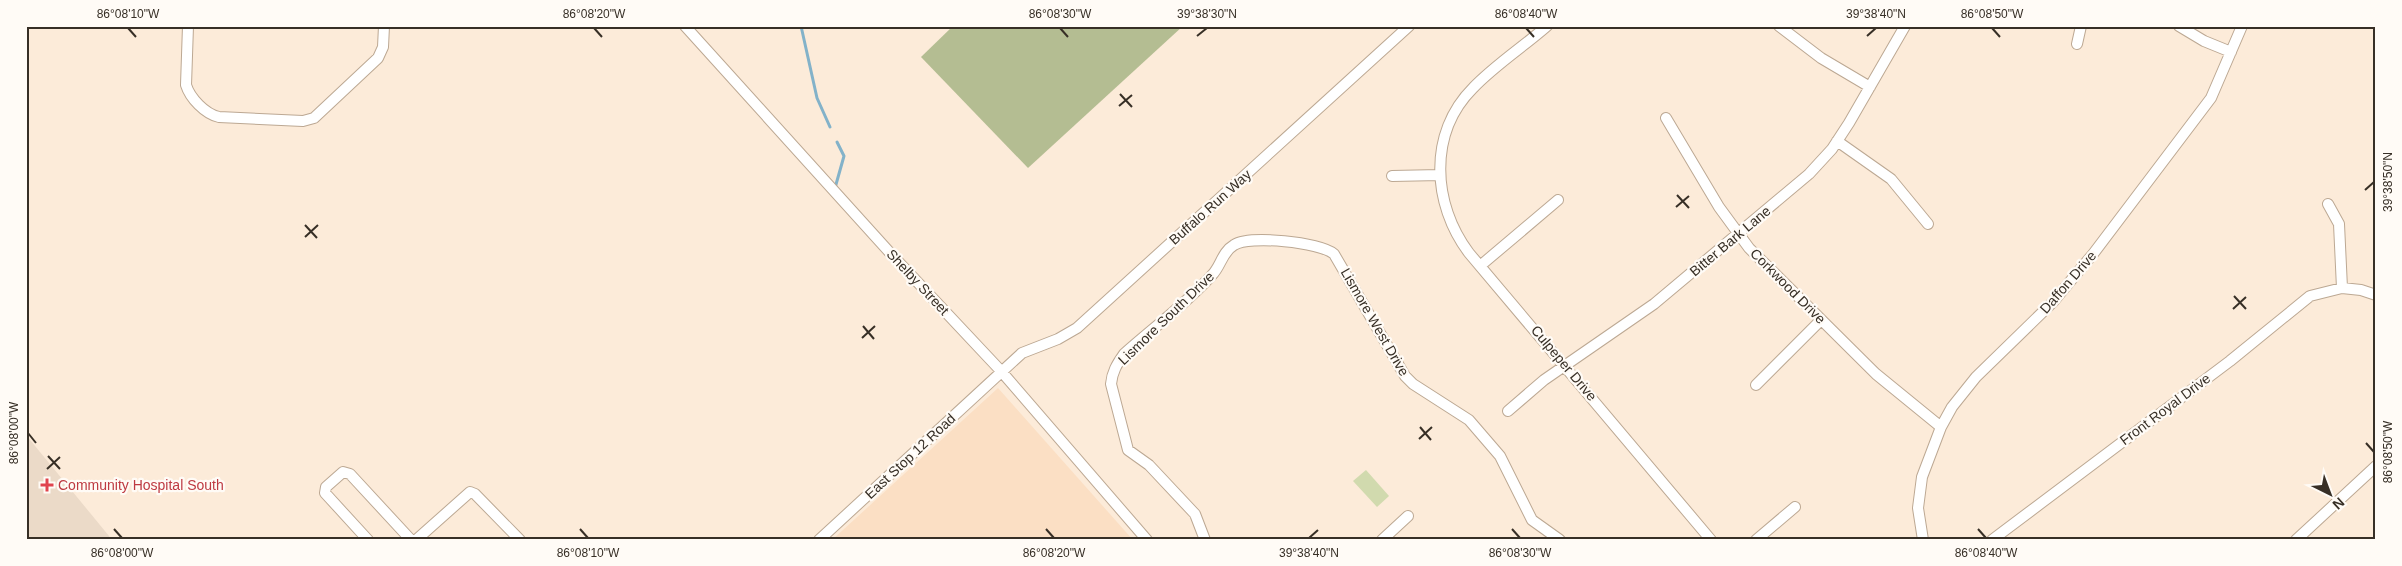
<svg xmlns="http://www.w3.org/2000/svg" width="2402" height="566" font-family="Arial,sans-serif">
<rect width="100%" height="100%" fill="#fcebd9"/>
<path fill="#fbdfc4" d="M998,388l135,152h-301z"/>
<path fill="#ebdac8" d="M26,435l83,101 2,4h-85z"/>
<path fill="#d1daae" d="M1366,470l23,26 -12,11 -24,-26z"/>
<path fill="#b4bd92" d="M953,26h230l-155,142 -107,-111z"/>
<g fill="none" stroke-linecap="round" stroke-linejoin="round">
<path stroke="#83b2c9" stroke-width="3" d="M801,26l16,72 13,29
M835,188l9,-32 -7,-14"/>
<g stroke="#bca893" stroke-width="12">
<path id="minor" d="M188,26l-2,59c4,13 19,29 33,32l84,4 11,-3 64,-60 5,-11 1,-21
M685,26l207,229 109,116 146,169
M1547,26c-24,21 -52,39 -74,62 -45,45 -41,116 -4,165l242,287
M1779,26l42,32 49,29
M2179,26l25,15 27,11
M2077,44l4,-18
M1666,118l53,89 30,41 127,126 65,53
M1837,141l54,38 37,45
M1392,176l48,-1
M2328,204l11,20 3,64
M1480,266l78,-66
M1756,385l65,-65
M1508,411l36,-31 110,-76 155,-130 23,-25 17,-26 56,-97
M368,540l-43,-47 1,-6 17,-15 7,2 61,66
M416,540l54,-48 5,2 45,46
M819,540l203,-187 36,-14 19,-11 332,-302
M1205,540l-10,-26 -46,-49 -21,-15 -17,-66c1,-12 6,-20 13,-30 29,-26 62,-50 88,-79 9,-9 10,-23 22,-30 15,-10 86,-3 100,9l71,122 8,8 56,36 31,36 32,64 28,20
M1382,540l26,-24
M1756,540l39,-33
M1923,540l-5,-32 4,-31 19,-50 11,-20 24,-30 77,-75 40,-48 118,-156 31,-72
M1992,540l238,-179 80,-65 32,-8 19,2 15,5
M2296,540l80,-74"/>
</g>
<use href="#minor" stroke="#fff" stroke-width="10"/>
</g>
<path fill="none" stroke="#372f26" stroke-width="2" d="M128,28l8,9M594,28l8,9M1060,28l8,9M1526,28l8,9M1992,28l8,9M1197,36l10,-8M1867,36l9,-8M1120,94l12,13M1119,106l13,-11M2365,190l9,-8M1677,195l12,13M1676,207l13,-11M305,225l12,13M305,237l13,-12M2234,296l12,13M2233,309l13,-12M863,326l11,13M862,338l13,-12M1420,427l11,13M28,433l8,10M1419,439l13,-12M2366,443l8,9M48,456l12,13M47,469l13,-12M114,529l8,9M580,529l8,9M1046,529l8,9M1512,529l8,9M1978,529l8,9M1309,538l9,-8"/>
<path fill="#e0444e" stroke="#fffbf6" stroke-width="2" d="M44.5 477.5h5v5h5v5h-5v5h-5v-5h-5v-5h5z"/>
<g text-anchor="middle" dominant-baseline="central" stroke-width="4.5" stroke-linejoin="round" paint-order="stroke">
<g font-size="14" fill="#372f26" stroke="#fffbf6">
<text transform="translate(1210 207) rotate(-42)">Buffalo Run Way</text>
<text transform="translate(1730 241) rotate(-40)">Bitter Bark Lane</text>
<text transform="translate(918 282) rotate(47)">Shelby Street</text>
<text transform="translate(2068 282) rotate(-49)">Daffon Drive</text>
<text transform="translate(1788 286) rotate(45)">Corkwood Drive</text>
<text transform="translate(1166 318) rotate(-44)">Lismore South Drive</text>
<text transform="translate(1375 322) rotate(60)">Lismore West Drive</text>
<text transform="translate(1564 363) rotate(50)">Culpeper Drive</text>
<text transform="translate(2165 409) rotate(-37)">Front Royal Drive</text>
<text transform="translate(910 456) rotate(-43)">East Stop 12 Road</text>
</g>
<g font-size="14" fill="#be3a42" stroke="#fffbf6" text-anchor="start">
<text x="58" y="485">Community Hospital South</text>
</g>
</g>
<rect width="2402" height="566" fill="none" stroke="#fffbf6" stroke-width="55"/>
<g transform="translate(2330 494) rotate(138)" stroke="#fffbf6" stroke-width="4" paint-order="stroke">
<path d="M0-4L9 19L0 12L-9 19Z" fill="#372f26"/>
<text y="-8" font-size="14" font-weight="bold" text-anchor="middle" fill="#372f26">N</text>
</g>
<rect x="28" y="28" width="2346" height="510" fill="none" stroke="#372f26" stroke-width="2"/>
<g font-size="12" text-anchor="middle" fill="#372f26">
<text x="128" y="18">86°08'10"W</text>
<text x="594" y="18">86°08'20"W</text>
<text x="1060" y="18">86°08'30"W</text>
<text x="1207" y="18">39°38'30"N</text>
<text x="1526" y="18">86°08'40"W</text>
<text x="1876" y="18">39°38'40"N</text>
<text x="1992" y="18">86°08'50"W</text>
<text transform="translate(2388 182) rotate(-90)" y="4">39°38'50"N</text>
<text transform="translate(14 433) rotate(-90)" y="4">86°08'00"W</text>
<text transform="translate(2388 452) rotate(-90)" y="4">86°08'50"W</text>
<text x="122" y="557">86°08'00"W</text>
<text x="588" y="557">86°08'10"W</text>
<text x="1054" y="557">86°08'20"W</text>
<text x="1309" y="557">39°38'40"N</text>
<text x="1520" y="557">86°08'30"W</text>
<text x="1986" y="557">86°08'40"W</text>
</g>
</svg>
